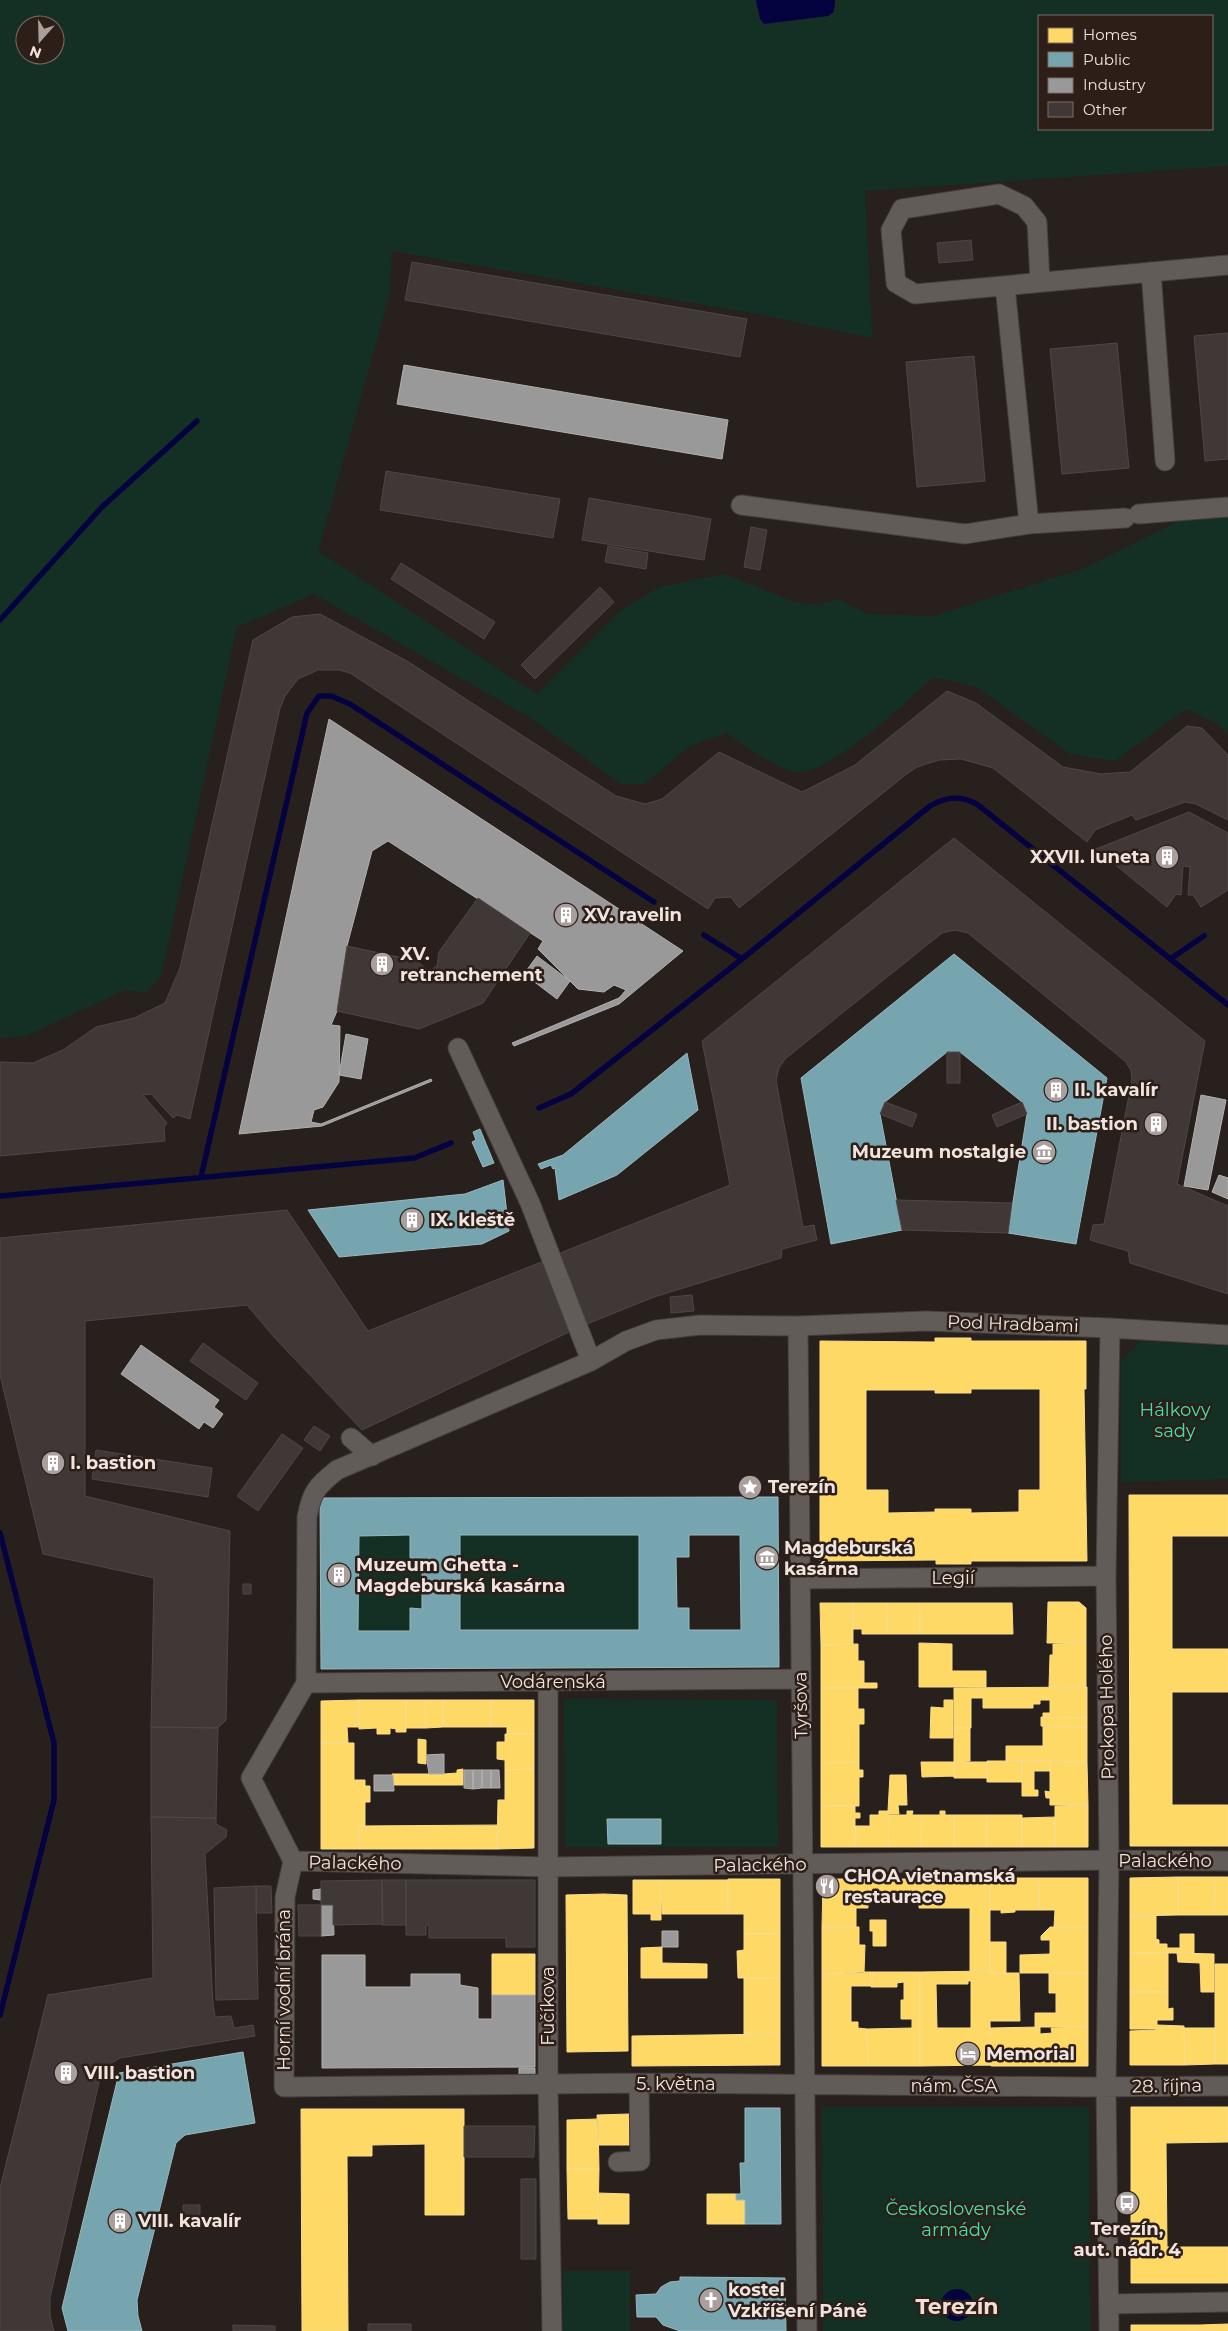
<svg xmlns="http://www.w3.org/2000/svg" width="1228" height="2331" font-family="Montserrat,sans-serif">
<rect width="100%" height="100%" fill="#28201d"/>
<path fill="#143025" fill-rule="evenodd" d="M0,0h756l4,19 76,-14 -1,-5h393v166l-363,25 7,147 -115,-24 -365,-63 -3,45 -71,255 219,143 85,-85 38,-22 64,-13 71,28 23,3 20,-6 30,15 65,2 150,-47 96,-48 49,-5v219l-10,-11 -32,-15 -71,52 -45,-7 -95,-68 -42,-9c-29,27 -94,90 -132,95 -19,2 -58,-28 -74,-39l-38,13 -44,38h-24l-92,-67 -215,-123 -77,33 -76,349 -15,17 -21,-3 -99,46 -26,2zM1039,16h173v113h-173zM25,25h30v30h-30z
M1140,1341l88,5v133l-107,3v-120z
M410,1535v23h12v51l-12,-1v23h-52l1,-95z
M460,1535h179v95h-179z
M564,1699l213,1 1,147h-213z
M822,2107h267l1,224h-267z
M563,2271h67v60h-67z"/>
<path fill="#040340" d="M756,0h79l-1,12 -6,4 -64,8 -4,-5z
M941 2305a16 16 0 1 1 32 0a16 16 0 1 1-32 0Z"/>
<path fill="#ffd966" stroke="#fadc8b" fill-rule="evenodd" d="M935,1338h36v3h115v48h-2l3,172h-116v3h-35v-4l-116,1v-220l115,1zM971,1389h69v101h-21v22l-48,1v-4h-36v3l-47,1v-23h-22v-100h69v3h36z
M1129,1495h99v41h-56v113h56v43h-56v113h56v41h-98z
M1048,1602h31l7,6v35h-39z
M820,1603h33v41l-32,1z
M853,1603h34v31h-25v-5h-9z
M887,1603h33v31h-33z
M920,1603h92l1,31h-93z
M919,1643l33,1v27h34v16h-67z
M1086,1643v44h-37l1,-32h3v-11z
M858,1644v17h6v22h13v5h-56v-43z
M1087,1687v31l-44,-1v-4h7v-13h-10v4h-7v4h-50v-10h-12v30h-17v-40z
M821,1688h37v21h6v15h-5v38l-38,1z
M359,1700v27h-12l1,16h-27v-42z
M359,1700h47v32h-10v-3l-6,-1v6h-13v-6l-18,1z
M406,1700h19l1,28h-20z
M425,1700h18v27l-17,1z
M443,1700h48v27h-48z
M491,1700h43v34h-27v-7h-16z
M944,1700h9v38h-23l1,-31 13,1z
M1041,1717l46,1v9l-46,-1z
M1043,1726l44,1v35l-81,-1v-15h37z
M954,1728h16v33l-16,1z
M505,1734h29v35l-29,1v-10l-8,-1v-17h8z
M418,1739l8,1v24l-8,-1z
M321,1743h33v37h11v6h5v16h-5v24h-6v23h-38z
M987,1761h35v21h-35z
M1022,1761h28v10h-16v19h4v6h-16z
M1050,1761l37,1 1,43h-38v-7h-4l-1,-7 5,1z
M859,1762v8h4v7h-4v29h-38v-43z
M921,1762h33v14l-32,1z
M954,1762h33v16h-33z
M463,1769v16h-70l-1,-11h52l13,-1v-3z
M534,1769v79l-37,1 1,-49h7v-30z
M890,1775h16l1,30h-9l1,9h-10l-1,-3z
M1088,1805v42h-33v-41z
M821,1806h34v7h5v5h-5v29h-34z
M879,1811h10l-1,36h-33v-21h15v-11h9z
M907,1811h6l-1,4h10l-1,32h-33l1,-32h18z
M940,1811h5v4h9v32h-33l1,-32h18z
M954,1815h33v32h-33z
M987,1815h35v32h-35z
M1055,1817v30h-33v-29z
M498,1825l-1,24h-138v-23z
M1178,1877h37l-1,38h-36z
M1178,1877v38l-48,1v-38z
M1215,1877h13v38h-14z
M990,1878h49v32h-24v2l-14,1v-3h-11z
M990,1878v93h-20v-63h-51v-29z
M1039,1878h49v49h-34l1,-17h-16z
M728,1879h52v55h-36v-20h-16z
M823,1879h57v17h-12v12h-12v19h-34z
M880,1879h39v24h-40z
M633,1880h28v40h-10v-6h-18z
M661,1880h67v34h-66z
M604,1894l23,1 1,156 -61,1 -1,-157z
M1130,1916h26v23l3,1v4h8v4h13v-14h14v19h-64z
M870,1920h16v26h-13v-15h-3z
M822,1927h37v18h6l-1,28 -42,1z
M1050,1927h38v46h-68v-18l30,-1v-14h-9v-4z
M744,1934h36v44h-42l-1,-27 7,-1z
M990,1942h16v31h-16z
M662,1947v16l45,1v14h-66v-30z
M1130,1953h38v39h-38z
M1177,1953l37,1v38h-13l-1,-29 -22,-1z
M492,1954h43v41h-43z
M1215,1964h13v100h-13z
M990,1971v2h29l1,48h-30l1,44 -71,1v-94zM968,1981h3v47h-34l-1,-44h32z
M864,1972h9l-2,14h-20v36h7v6l9,1 1,37h-46v-92z
M873,1972h47v94h-52l-1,-37 45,-1v-9h-11v-19h3v-18l-7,1v4h-26z
M1049,1973h39v54h-53v-14h21v-20h-7z
M744,1978h36v56h-36z
M1130,1992h38v17l5,-1v12h-16v9h-27z
M1157,2025l27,1 1,39h-55v-34l26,-1z
M1040,2027v7l12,-1 -1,-5 37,-1v39h-97l-1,-38z
M1184,2028h31v36l-30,1z
M780,2034v31l-148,1v-30z
M1131,2107h97v35l-62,1 1,104h61v36h-97z
M301,2109h163v106h-39v-71l-53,1v11h-25l1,175h-46z
M629,2114v31h-31l-1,-30z
M598,2119l1,50h-32v-49z
M567,2169h32l-1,50h-30z
M598,2193l31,1v30h-31z
M707,2194h29v6h9v24h-38z
M1228,2324v7h-28v-6z
M1131,2325h69v6h-69z"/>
<path fill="#76a5af" stroke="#9ab8be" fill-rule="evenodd" d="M954,954l153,124 -31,166 -68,-11 19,-119 -5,-12 -62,-50h-13l-62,50 -5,12 22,116 -71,14 -30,-166z
M687,1053l11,57 -81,65 -58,25 -4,-32 -2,1 -2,-4 -10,4 -3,-5 25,-9z
M480,1129l14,34 -11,4 -11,-25 4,-2 -3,-8z
M503,1180l6,51 -27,13 -143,13 -31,-47 157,-16z
M778,1497l1,170 -458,2 -1,-171zM410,1535v23h12v51l-12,-1v23h-52l1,-95zM460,1535h179v95h-179zM689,1535h51l1,95h-52v-22h-12l-1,-51h13z
M607,1819h54v25h-53z
M243,2052l12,71 -70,12 -9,8 -39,157 1,16 4,15h-74l-6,-23 57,-235z
M745,2108h35l1,116h-36v-24h-9v-6h5l-1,-31h5z
M680,2277l105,1 1,53h-106l-17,-6 -7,-8h-19l-1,-22 20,-1 5,-7 9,-5 10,-1z"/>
<path fill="#999" stroke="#b3b0ae" d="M404,365l324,55 -6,39 -325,-55z
M329,719l354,232 -64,53 -105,42 -2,-3 107,-45 7,-8 -12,-5 -10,7 -26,-3 -40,-40 5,-8 -155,-100 -16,10 -25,95 -10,65 -6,14 9,1 -1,56 -16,25 -9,3 -3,12 10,2 110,-45 1,2 -110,45 -83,8z
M537,956l33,25 -13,18 -33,-25z
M346,1034l22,5 -7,40 -22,-4z
M1201,1095l25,5 -18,90 -24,-4z
M1219,1175l9,3v21l-16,-7z
M141,1345l78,55 -5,7 9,7 -10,14 -9,-6 -5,7 -78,-55z
M444,1754v20h-15l-3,-19z
M464,1770h9v19l-9,-1z
M473,1770h9v18l-9,1z
M482,1770h9v18h-9z
M491,1770h8l1,18h-9z
M374,1775h19l1,16h-20z
M321,1889v11l-8,-1v-9z
M321,1905h12l1,30 -13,1z
M662,1931h16v16h-16z
M322,1955h43v32h46v-13h49v11l18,3v31h14v-24h43v72l-213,1z
M519,2068h16v16h-16z"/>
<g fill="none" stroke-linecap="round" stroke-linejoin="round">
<path stroke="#040340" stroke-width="5.5" d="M0,620l102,-113 95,-86
M704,935l38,24
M1170,959l34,-23
M539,1108l32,-14 171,-135 188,-153c17,-10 32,-11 48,-1l250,200
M201,1177l106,-464 12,-17h12l19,8 304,198
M0,1196l414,-38 37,-15
M0,1533l54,210v57l-54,215"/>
</g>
<path fill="#3f3837" stroke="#4e4745" d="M971,240l2,20 -34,3 -2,-20z
M412,262l335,57 -7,38 -335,-57z
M1228,333v126l-23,2 -11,-125z
M1117,343l12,125 -67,6 -12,-125z
M974,356l11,125 -68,6 -11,-125z
M386,471l174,28 -7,39 -173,-28z
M589,498l122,21 -7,41 -122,-20z
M751,527l16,3 -7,40 -16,-3z
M608,546l40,7 -2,16 -41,-7z
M401,563l94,59 -11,17 -93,-60z
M600,587l14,15 -79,77 -14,-14z
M320,614l87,47 209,135 29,8 17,-5 57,-47 83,40 53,-27 92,-74 29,12 87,64 38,7 29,-2 57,-46 15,2 26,27v65l-32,-16 -11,-2 -49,18 -4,-5 -37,15 -8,12 -94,-74 -32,-9 -22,1 -22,7 -9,6 -169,135 -8,-11 -16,1 -7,11 -358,-236 -11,-3h-21l-20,9 -13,17 -5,12 -90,411 -13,-4 -4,3 -22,-24 -8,1 24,28 -3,4 1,14 -165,15v-94l33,1 30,-13 33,-23 38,-9 31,-15 15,-35 73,-328 39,-23z
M1189,812l39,21v57l-27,17 -8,-12h-5l2,-28 -7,-1 -2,29 -5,-1 -9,13 -71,-58z
M954,838l251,203 -28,143 51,22v88l-98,-31 -2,-12 -38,-11 3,-15 11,-1 28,-144 -1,-9 -5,-9 -158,-129 -13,-3 -13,3 -157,126 -6,9 -3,12 27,147 11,-2 3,15 -35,9 -1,9 -127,39 -67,27 -29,-70 172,-69 -28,-144z
M478,898l52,35 -47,70 -64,26 -82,-18 10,-65 70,15 12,10 8,-5 2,-14z
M947,1052h13v31h-13z
M885,1102l32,12 -5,13 -32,-13z
M1022,1102l5,12 -30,13 -5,-12z
M896,1200l116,3 -4,30 -106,-3z
M287,1210l81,121 176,-70 25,71 -207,98 -89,-94 -26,-31 -162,16v175l145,35 -4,189 -8,8 -67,-1 3,-149 -111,-24 -43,-179v-137z
M692,1295l2,16 -23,2 -1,-16z
M203,1343l55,40 -12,17 -56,-39z
M314,1426l16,10 -10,15 -16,-11z
M282,1434l21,14 -45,63 -21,-15z
M96,1450l116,18 -4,29 -116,-18z
M243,1584h8v10h-8z
M151,1727l67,1 -2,90 -65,-1z
M151,1817l65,1v6l11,6 -1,7 -21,17 8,150 2,13 16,-1 3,12 19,-3 2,11 -135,22 -15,9 -5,11 -50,220v18l4,15h-54v-143l48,-193 105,-17z
M382,1880l1,44 -50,1v-20h-12v-24z
M382,1880h24v45h-24z
M406,1880h129v67h-29v-9h-77v-13h-3v10h-20z
M256,1886l2,113 -42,1 -2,-112z
M256,1886h15l1,27h-16z
M298,1905h23v31h-22z
M464,2126h71l-1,31h-70z
M521,2179h15v80h-15z
M183,2205h17v21l-16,1z
M368,2324h43v7h-43z
M233,2325l42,1v5h-42z"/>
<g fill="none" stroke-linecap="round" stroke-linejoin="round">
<g stroke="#453e3c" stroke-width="21">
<path id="minor" d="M1151,272l14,189
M1040,282l-3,-60 -13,-16 -25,-12 -97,15 -11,21 5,53 19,11 313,-29
M1005,286l24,238 96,-6
M741,505l224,29 64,-10
M1139,514l89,-7
M458,1048l72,155 61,158
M798,1326l9,1005
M1228,1335l-118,-7 -184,-7 -128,5 -98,-1 -44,5 -30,11 -35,20 -254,109c-20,16 -25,21 -30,47l-1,166 -55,95 42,83 -8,36 -1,190 355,-4 448,4 141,-1
M351,1438l21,18
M800,1579l306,-3
M548,1682v403l4,246
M306,1683l495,-4
M293,1861l256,6 560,-7 119,1
M618,2162l22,-1 -1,-78
M1109,2304l119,-2
M1109,2331l-3,-244 3,-227 -3,-284 4,-248"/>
</g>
<use href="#minor" stroke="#625c58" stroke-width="19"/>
</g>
<defs>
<g id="building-disc" transform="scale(1.25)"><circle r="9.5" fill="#a99f9c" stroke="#2d1e18"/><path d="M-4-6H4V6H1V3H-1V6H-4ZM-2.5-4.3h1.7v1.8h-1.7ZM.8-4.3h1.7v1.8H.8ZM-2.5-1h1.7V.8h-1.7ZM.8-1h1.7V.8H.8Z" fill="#fff"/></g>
<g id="museum-disc" transform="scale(1.25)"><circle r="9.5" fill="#a99f9c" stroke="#2d1e18"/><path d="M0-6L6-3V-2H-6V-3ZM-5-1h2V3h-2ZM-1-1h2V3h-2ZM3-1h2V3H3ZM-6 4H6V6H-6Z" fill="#fff"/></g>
<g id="sight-disc" transform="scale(1.25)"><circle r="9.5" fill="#a99f9c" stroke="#2d1e18"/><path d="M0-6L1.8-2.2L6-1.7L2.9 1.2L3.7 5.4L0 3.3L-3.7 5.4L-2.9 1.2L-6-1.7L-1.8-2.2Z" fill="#fff"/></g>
<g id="restaurant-disc" transform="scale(1.25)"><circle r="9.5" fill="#a99f9c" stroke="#2d1e18"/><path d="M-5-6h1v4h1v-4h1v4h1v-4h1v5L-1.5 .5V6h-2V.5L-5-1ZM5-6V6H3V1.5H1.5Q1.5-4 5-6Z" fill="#fff"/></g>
<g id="hotel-disc" transform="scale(1.25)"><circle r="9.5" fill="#a99f9c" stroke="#2d1e18"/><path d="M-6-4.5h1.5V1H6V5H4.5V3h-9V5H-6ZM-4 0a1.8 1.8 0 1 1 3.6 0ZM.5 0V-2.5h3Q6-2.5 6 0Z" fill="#fff"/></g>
<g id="bus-disc" transform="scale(1.25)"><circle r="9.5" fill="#a99f9c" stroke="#2d1e18"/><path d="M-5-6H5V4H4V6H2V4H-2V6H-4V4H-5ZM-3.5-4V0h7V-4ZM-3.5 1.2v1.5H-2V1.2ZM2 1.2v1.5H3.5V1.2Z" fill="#fff"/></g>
<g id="church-disc" transform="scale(1.25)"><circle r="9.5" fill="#a99f9c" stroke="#2d1e18"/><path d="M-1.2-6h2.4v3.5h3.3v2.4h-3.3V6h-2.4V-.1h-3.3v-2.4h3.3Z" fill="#fff"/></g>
</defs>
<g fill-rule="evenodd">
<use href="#building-disc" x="1167" y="857"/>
<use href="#building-disc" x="566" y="915"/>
<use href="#building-disc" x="382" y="964"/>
<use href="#building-disc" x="1056" y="1090"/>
<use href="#building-disc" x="1156" y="1124"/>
<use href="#museum-disc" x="1044" y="1152"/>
<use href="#building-disc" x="412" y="1220"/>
<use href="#building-disc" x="53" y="1463"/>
<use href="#sight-disc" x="750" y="1487"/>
<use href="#museum-disc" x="767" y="1558"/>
<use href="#building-disc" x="339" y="1575"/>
<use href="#restaurant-disc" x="827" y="1886"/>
<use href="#hotel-disc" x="968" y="2054"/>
<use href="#building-disc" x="66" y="2073"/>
<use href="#bus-disc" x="1127" y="2203"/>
<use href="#building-disc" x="120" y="2221"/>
<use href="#church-disc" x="711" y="2300"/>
</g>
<g text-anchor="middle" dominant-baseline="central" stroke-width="5" stroke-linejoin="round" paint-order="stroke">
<g font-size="18" font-weight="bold" fill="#efe4e0" stroke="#2d1e18" text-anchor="start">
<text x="1150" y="857" text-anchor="end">XXVII. luneta</text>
<text x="584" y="915">XV. ravelin</text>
<text x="400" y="954">XV.<tspan x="400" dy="21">retranchement</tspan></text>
<text x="1074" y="1090">II. kavalír</text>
<text x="1138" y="1124" text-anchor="end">II. bastion</text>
<text x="1026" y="1152" text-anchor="end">Muzeum nostalgie</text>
<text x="430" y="1220">IX. kleště</text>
<text x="70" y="1463">I. bastion</text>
<text x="768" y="1487">Terezín</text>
<text x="784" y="1548">Magdeburská<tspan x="784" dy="21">kasárna</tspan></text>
<text x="356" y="1565">Muzeum Ghetta -<tspan x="356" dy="21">Magdeburská kasárna</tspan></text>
<text x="844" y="1876">CHOA vietnamská<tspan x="844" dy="21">restaurace</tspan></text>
<text x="986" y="2054">Memorial</text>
<text x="84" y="2073">VIII. bastion</text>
<text x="138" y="2221">VIII. kavalír</text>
<text x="1127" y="2229" text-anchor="middle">Terezín,<tspan x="1127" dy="21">aut. nádr. 4</tspan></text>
<text x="728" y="2290">kostel<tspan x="728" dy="21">Vzkříšení Páně</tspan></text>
</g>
<g font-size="18" fill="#efe4e0" stroke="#2d1e18">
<text transform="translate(1013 1324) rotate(2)">Pod Hradbami</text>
<text x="953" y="1578">Legií</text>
<text x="553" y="1682">Vodárenská</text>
<text transform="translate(801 1705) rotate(-91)">Tyršova</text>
<text transform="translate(1107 1707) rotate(-91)">Prokopa Holého</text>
<text x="1165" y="1861">Palackého</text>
<text transform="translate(355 1863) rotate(1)">Palackého</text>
<text transform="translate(760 1865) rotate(-1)">Palackého</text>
<text transform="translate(284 1990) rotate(-90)">Horní vodní brána</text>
<text transform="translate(548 2006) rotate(-90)">Fučíkova</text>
<text x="676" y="2084">5. května</text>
<text x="954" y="2086">nám. ČSA</text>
<text transform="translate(1167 2086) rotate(-1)">28. října</text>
</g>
<g font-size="18" fill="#42e0a8" stroke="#2d1e18">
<text x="1175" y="1410">Hálkovy<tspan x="1175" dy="21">sady</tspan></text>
<text x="956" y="2209">Československé<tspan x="956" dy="21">armády</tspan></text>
</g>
<g font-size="22" font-weight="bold" fill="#f3ded6" stroke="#2d1e18">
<text x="957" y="2306">Terezín</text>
</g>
</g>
<rect x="1038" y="15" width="175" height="115" fill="#2d1e18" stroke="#7b6d68"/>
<rect x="1048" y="28" width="25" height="15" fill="#ffd966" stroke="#7b6d68"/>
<text x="1083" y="40" font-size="15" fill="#efe4e0">Homes</text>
<rect x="1048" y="52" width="25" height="15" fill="#76a5af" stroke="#7b6d68"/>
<text x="1083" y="65" font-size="15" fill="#efe4e0">Public</text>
<rect x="1048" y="78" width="25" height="15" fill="#999999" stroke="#7b6d68"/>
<text x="1083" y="90" font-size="15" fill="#efe4e0">Industry</text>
<rect x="1048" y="102" width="25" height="15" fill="#3f3837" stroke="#7b6d68"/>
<text x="1083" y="115" font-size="15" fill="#efe4e0">Other</text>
<g transform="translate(40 40) rotate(200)"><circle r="24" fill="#2d1e18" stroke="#7b6d68"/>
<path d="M0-4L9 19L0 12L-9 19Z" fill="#a99f9c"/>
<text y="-8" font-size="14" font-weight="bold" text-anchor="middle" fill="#efe4e0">N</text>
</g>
</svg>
